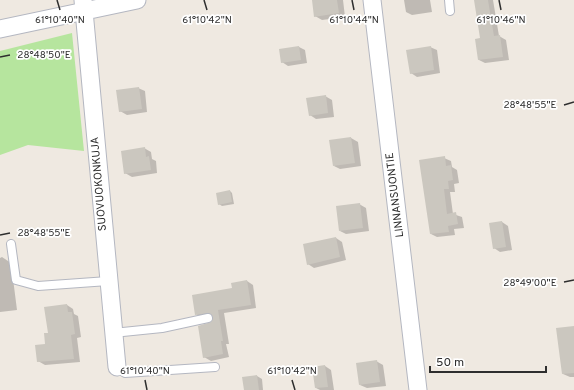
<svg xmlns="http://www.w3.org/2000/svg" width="574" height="390" font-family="Overpass,sans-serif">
<rect width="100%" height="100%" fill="#efe9e1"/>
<path fill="#b6e59e" d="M72,33l12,118 -56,-6 -28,10v-104z"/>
<path fill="#0003" d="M313,0h30l2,17 -23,3 -7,-4z
M404,0h26l2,12 -20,3 -6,-3z
M475,0h18l6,36 7,4 3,20 -24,3 -6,-3 3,-21z
M299,47l6,3 2,13 -19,3 -6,-4z
M430,47l7,3 3,23 -23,4 -6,-4z
M138,88l7,3 2,21 -20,3 -7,-4z
M325,96l7,4 2,17 -18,2 -6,-4z
M351,138l7,4 3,24 -21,3 -6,-3z
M144,148l7,4 1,7 4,2 1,12 -25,4 -7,-4z
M444,158l7,3 1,6 5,3 2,13 -5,1 1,8h-5l3,22 9,3 2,11 -10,1 1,6 -18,2 -6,-3z
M230,191l2,2 2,11 -12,2 -3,-2z
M359,204l7,4 3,23 -23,3 -6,-3z
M502,222l6,4 4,24 -12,2 -6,-4z
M336,238l6,4 4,18 -32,8 -6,-4z
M2,257l9,6 6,47 -17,2v-54z
M247,281l6,4 3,23 -32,5 5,31h-3l3,13 -18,4 -7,-4 11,-41 -12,2 -7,-4 37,-25z
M67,305l6,4 1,5 4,2 3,21 -4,1 3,24 -35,3 -7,-4 8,-16 3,-11 -3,-26z
M574,327v50h-4l-7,-3z
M376,361l7,4 3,21 -19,2 -7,-3z
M325,366l6,4 3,20h-14l-4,-2z
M257,376l5,3 1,11h-19z"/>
<path fill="#cbc7bf" d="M312,0h25l2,13 -25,4z
M474,0h14l6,36 6,-1 3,22 -25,3 -3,-21 5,-1z
M299,46l2,14 -20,3 -2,-14z
M431,46l3,24 -24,4 -4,-24z
M139,87l3,22 -23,3 -3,-22z
M326,95l2,18 -19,3 -3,-18z
M351,137l4,26 -22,3 -4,-26z
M145,147l1,10 3,-1 2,14 -27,4 -3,-23z
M445,156l1,10 5,-1 2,15 -5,1 1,8h-5l3,25 9,-2 2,12 -10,2 1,6 -19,2 -11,-74z
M230,190l2,12 -14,3 -2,-12z
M360,203l3,25 -24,3 -3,-25z
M502,221l4,26 -13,2 -4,-26z
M336,237l4,20 -33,8 -4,-21z
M247,280l4,25 -33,5 5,31h-2l2,13 -20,4 -5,-32 13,-4 2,-5 -4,-4 -14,2 -3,-20 40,-7 -1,-5z
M67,304l1,8h4l3,22 -4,1 3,24 -37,3 -2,-17 10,-1 -1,-11h4l-4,-26z
M574,326v47l-12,1 -6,-46z
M377,360l3,22 -21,3 -3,-22z
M325,365l3,22 -13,1 -3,-21z
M257,375l2,15h-15l-2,-13z"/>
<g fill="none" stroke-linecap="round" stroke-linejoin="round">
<g stroke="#b4b7c1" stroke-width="10">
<path id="service" d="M449,0l1,11
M11,244l5,36 22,6 70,-5
M113,333l49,-5 46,-10
M117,367l8,6 90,-6"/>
</g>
<g stroke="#b4b7c1" stroke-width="19">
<path id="minor" d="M83,0l34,367
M372,0l46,390
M0,29l137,-29"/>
</g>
<use href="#service" stroke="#fff" stroke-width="8"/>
<use href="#minor" stroke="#fff" stroke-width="17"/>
</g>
<path fill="none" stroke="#2e2e2e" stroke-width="1.5" d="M57,0l3,10M204,0l3,10M352,0l2,10M499,0l2,10M0,57l10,-2M564,105l10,-3M0,235l10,-2M564,282l10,-2M145,380l2,10M292,380l3,10"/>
<g text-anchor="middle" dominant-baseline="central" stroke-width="3.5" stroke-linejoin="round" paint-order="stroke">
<g font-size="11" fill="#2e2e2e" stroke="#fff">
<text transform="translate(99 184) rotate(-95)">SUOVUOKONKUJA</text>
<text transform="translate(395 195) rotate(-97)">LINNANSUONTIE</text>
</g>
</g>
<g font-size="10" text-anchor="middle" fill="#2e2e2e" stroke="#fff" stroke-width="3.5" stroke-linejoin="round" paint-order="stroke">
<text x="60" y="23">61°10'40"N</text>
<text x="207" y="23">61°10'42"N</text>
<text x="354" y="23">61°10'44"N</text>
<text x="501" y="23">61°10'46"N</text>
<text x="44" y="58">28°48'50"E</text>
<text x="530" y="108">28°48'55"E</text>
<text x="44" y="236">28°48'55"E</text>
<text x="530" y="286">28°49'00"E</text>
<text x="145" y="374">61°10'40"N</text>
<text x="292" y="374">61°10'42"N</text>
</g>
<path d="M430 366v6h116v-6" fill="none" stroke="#2e2e2e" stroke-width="2"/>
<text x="436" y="366" font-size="12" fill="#2e2e2e" stroke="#ffffff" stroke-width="3" paint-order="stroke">50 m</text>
</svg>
